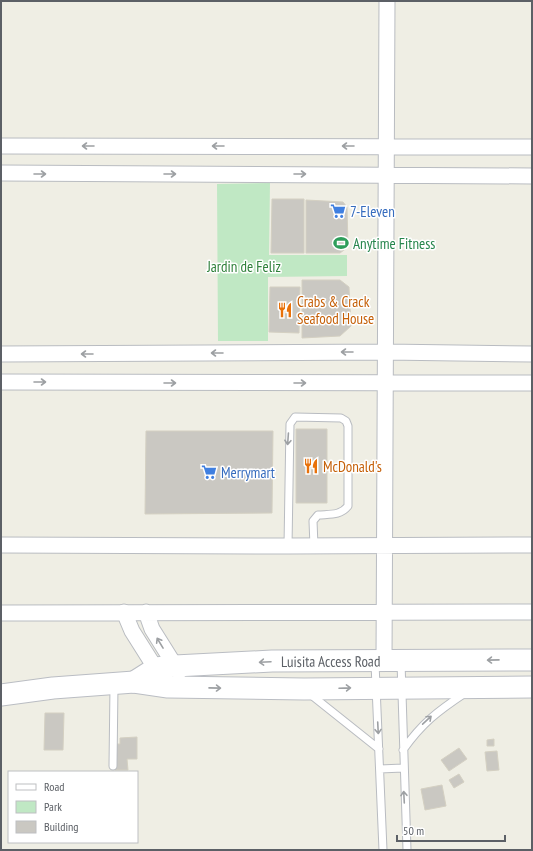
<svg xmlns="http://www.w3.org/2000/svg" width="533" height="851" font-family="'PT Sans Narrow',sans-serif">
<rect width="100%" height="100%" fill="#efeee4"/>
<path fill="#c0e8c4" d="M270,183l-1,72h78v21l-79,1v64h-50l-1,-157z"/>
<path fill="#cac8c2" stroke="#d4d0c2" d="M272,199h32v54h-33z
M306,200l37,2 4,5 1,40 -8,6h-34z
M302,280h38l9,7 2,39 -11,10 -38,2z
M270,287h30l-1,46 -30,-1z
M296,429h31v74h-31z
M146,431h127l-1,82 -127,1z
M45,713h19l-1,37h-19z
M137,737v22h-10l1,11h-13l-1,-26h6v-6z
M494,739v7h-7v-6z
M459,748l8,11 -18,12 -8,-11z
M497,751l2,19 -12,1 -2,-19z
M459,774l5,8 -10,6 -5,-8z
M442,785l4,21 -21,4 -4,-21z"/>
<g fill="none" stroke-linecap="round" stroke-linejoin="round">
<g stroke="#b9bcc1" stroke-width="9">
<path id="service" d="M288,546l2,-122 5,-7 46,1 5,3 2,5v80c-8,10 -18,8 -30,9l-5,6 1,25
M401,662l6,188
M375,663l8,187
M310,694l69,55
M403,750c19,-27 35,-39 62,-57
M113,766l1,-80
M380,769l23,-1"/>
</g>
<g stroke="#b9bcc1" stroke-width="17">
<path id="minor" d="M1,146l531,1
M1,173l531,3
M1,354l385,-2 146,2
M1,382l531,1
M1,545l287,1 244,-1
M124,612l8,19 29,46
M146,612l6,17 27,43
M1,613l531,-1
M384,661l3,-660"/>
</g>
<g stroke="#babdc3" stroke-width="23">
<g id="secondary">
<path id="s1" d="M134,682l22,-14 19,-2 97,-5 260,-1"/>
<path d="M1,695l52,-7 81,-6 34,5 136,2 228,-2"/>
</g>
</g>
<use href="#service" stroke="#fff" stroke-width="7"/>
<use href="#minor" stroke="#fff" stroke-width="15"/>
<use href="#secondary" stroke="#fff" stroke-width="21"/>
</g>
<defs><path id="oneway-shaft" d="M-6 0H5M1.5-3L5.5 0L1.5 3" fill="none" stroke-width="1.6" stroke-linecap="round" stroke-linejoin="round"/></defs>
<g stroke="#9da0a3">
<use href="#oneway-shaft" transform="translate(88 146) rotate(-180)"/>
<use href="#oneway-shaft" transform="translate(218 146) rotate(-180)"/>
<use href="#oneway-shaft" transform="translate(348 146) rotate(-180)"/>
<use href="#oneway-shaft" transform="translate(40 174)"/>
<use href="#oneway-shaft" transform="translate(170 174)"/>
<use href="#oneway-shaft" transform="translate(300 174)"/>
<use href="#oneway-shaft" transform="translate(347 352) rotate(180)"/>
<use href="#oneway-shaft" transform="translate(217 353) rotate(180)"/>
<use href="#oneway-shaft" transform="translate(87 354) rotate(180)"/>
<use href="#oneway-shaft" transform="translate(40 382)"/>
<use href="#oneway-shaft" transform="translate(170 383)"/>
<use href="#oneway-shaft" transform="translate(300 383)"/>
<use href="#oneway-shaft" transform="translate(288 439) rotate(94)"/>
<use href="#oneway-shaft" transform="translate(160 643) rotate(-121)"/>
<use href="#oneway-shaft" transform="translate(493 660) rotate(179)"/>
<use href="#oneway-shaft" transform="translate(265 662) rotate(177)"/>
<use href="#oneway-shaft" transform="translate(215 688) rotate(1)"/>
<use href="#oneway-shaft" transform="translate(345 688) rotate(-2)"/>
<use href="#oneway-shaft" transform="translate(427 720) rotate(-43)"/>
<use href="#oneway-shaft" transform="translate(378 728) rotate(87)"/>
<use href="#oneway-shaft" transform="translate(404 797) rotate(-93)"/>
</g>
<defs>
<g id="supermarket-bare" transform="scale(1.2)"><path d="M-6-5.5h2.5l.6 2H6L4.5 2H-2.5L-4.4-4H-6ZM-1.5 3.2a1.3 1.3 0 1 0 .1 0ZM3 3.2a1.3 1.3 0 1 0 .1 0Z" fill="#3f7fe0" stroke="#fff" stroke-width="2.5" paint-order="stroke"/></g>
<g id="stadium-bare" transform="scale(1.2)"><path d="M0-5a6.5 5 0 1 0 0 10a6.5 5 0 1 0 0-10ZM-3.5-1.8h7v3.6h-7Z" fill="#2e9e5b" stroke="#fff" stroke-width="2.5" paint-order="stroke"/></g>
<g id="restaurant-bare" transform="scale(1.2)"><path d="M-5-6h1v4h1v-4h1v4h1v-4h1v5L-1.5 .5V6h-2V.5L-5-1ZM5-6V6H3V1.5H1.5Q1.5-4 5-6Z" fill="#e8710a" stroke="#fff" stroke-width="2.5" paint-order="stroke"/></g>
</defs>
<g fill-rule="evenodd">
<use href="#supermarket-bare" x="338" y="211"/>
<use href="#stadium-bare" x="341" y="243"/>
<use href="#restaurant-bare" x="285" y="310"/>
<use href="#restaurant-bare" x="311" y="466"/>
<use href="#supermarket-bare" x="209" y="472"/>
</g>
<g text-anchor="middle" dominant-baseline="central" stroke-width="3" stroke-linejoin="round" paint-order="stroke">
<g font-size="15" fill="#366cbe" stroke="#fff" text-anchor="start">
<text x="350" y="211">7-Eleven</text>
<text x="221" y="472">Merrymart</text>
</g>
<g font-size="15" fill="#27864d" stroke="#fff" text-anchor="start">
<text x="353" y="243">Anytime Fitness</text>
</g>
<g font-size="15" fill="#30813b" stroke="#fff">
<text x="244" y="266">Jardin de Feliz</text>
</g>
<g font-size="15" fill="#c56008" stroke="#fff" text-anchor="start">
<text x="297" y="301">Crabs &amp; Crack<tspan x="297" dy="17">Seafood House</tspan></text>
<text x="323" y="466">McDonald's</text>
</g>
<g font-size="15" fill="#5c6066" stroke="#fff">
<text stroke="none"><textPath href="#s1" startOffset="201">Luisita Access Road</textPath></text>
</g>
</g>
<rect width="533" height="851" fill="none" stroke="#5c6066" stroke-width="4"/>
<rect x="8" y="771" width="130" height="72" fill="#ffffff" stroke="#bebfc2"/>
<rect x="16" y="784" width="20" height="6" fill="#ffffff" stroke="#bebfc2"/>
<text x="44" y="791" font-size="12" fill="#5c6066">Road</text>
<rect x="16" y="801" width="20" height="12" fill="#c0e8c4" stroke="#bebfc2"/>
<text x="44" y="811" font-size="12" fill="#5c6066">Park</text>
<rect x="16" y="821" width="20" height="12" fill="#cac8c2" stroke="#bebfc2"/>
<text x="44" y="831" font-size="12" fill="#5c6066">Building</text>
<path d="M397 835v6h108v-6" fill="none" stroke="#5c6066" stroke-width="2"/>
<text x="403" y="835" font-size="12" fill="#5c6066" stroke="#ffffff" stroke-width="3" paint-order="stroke">50 m</text>
</svg>
